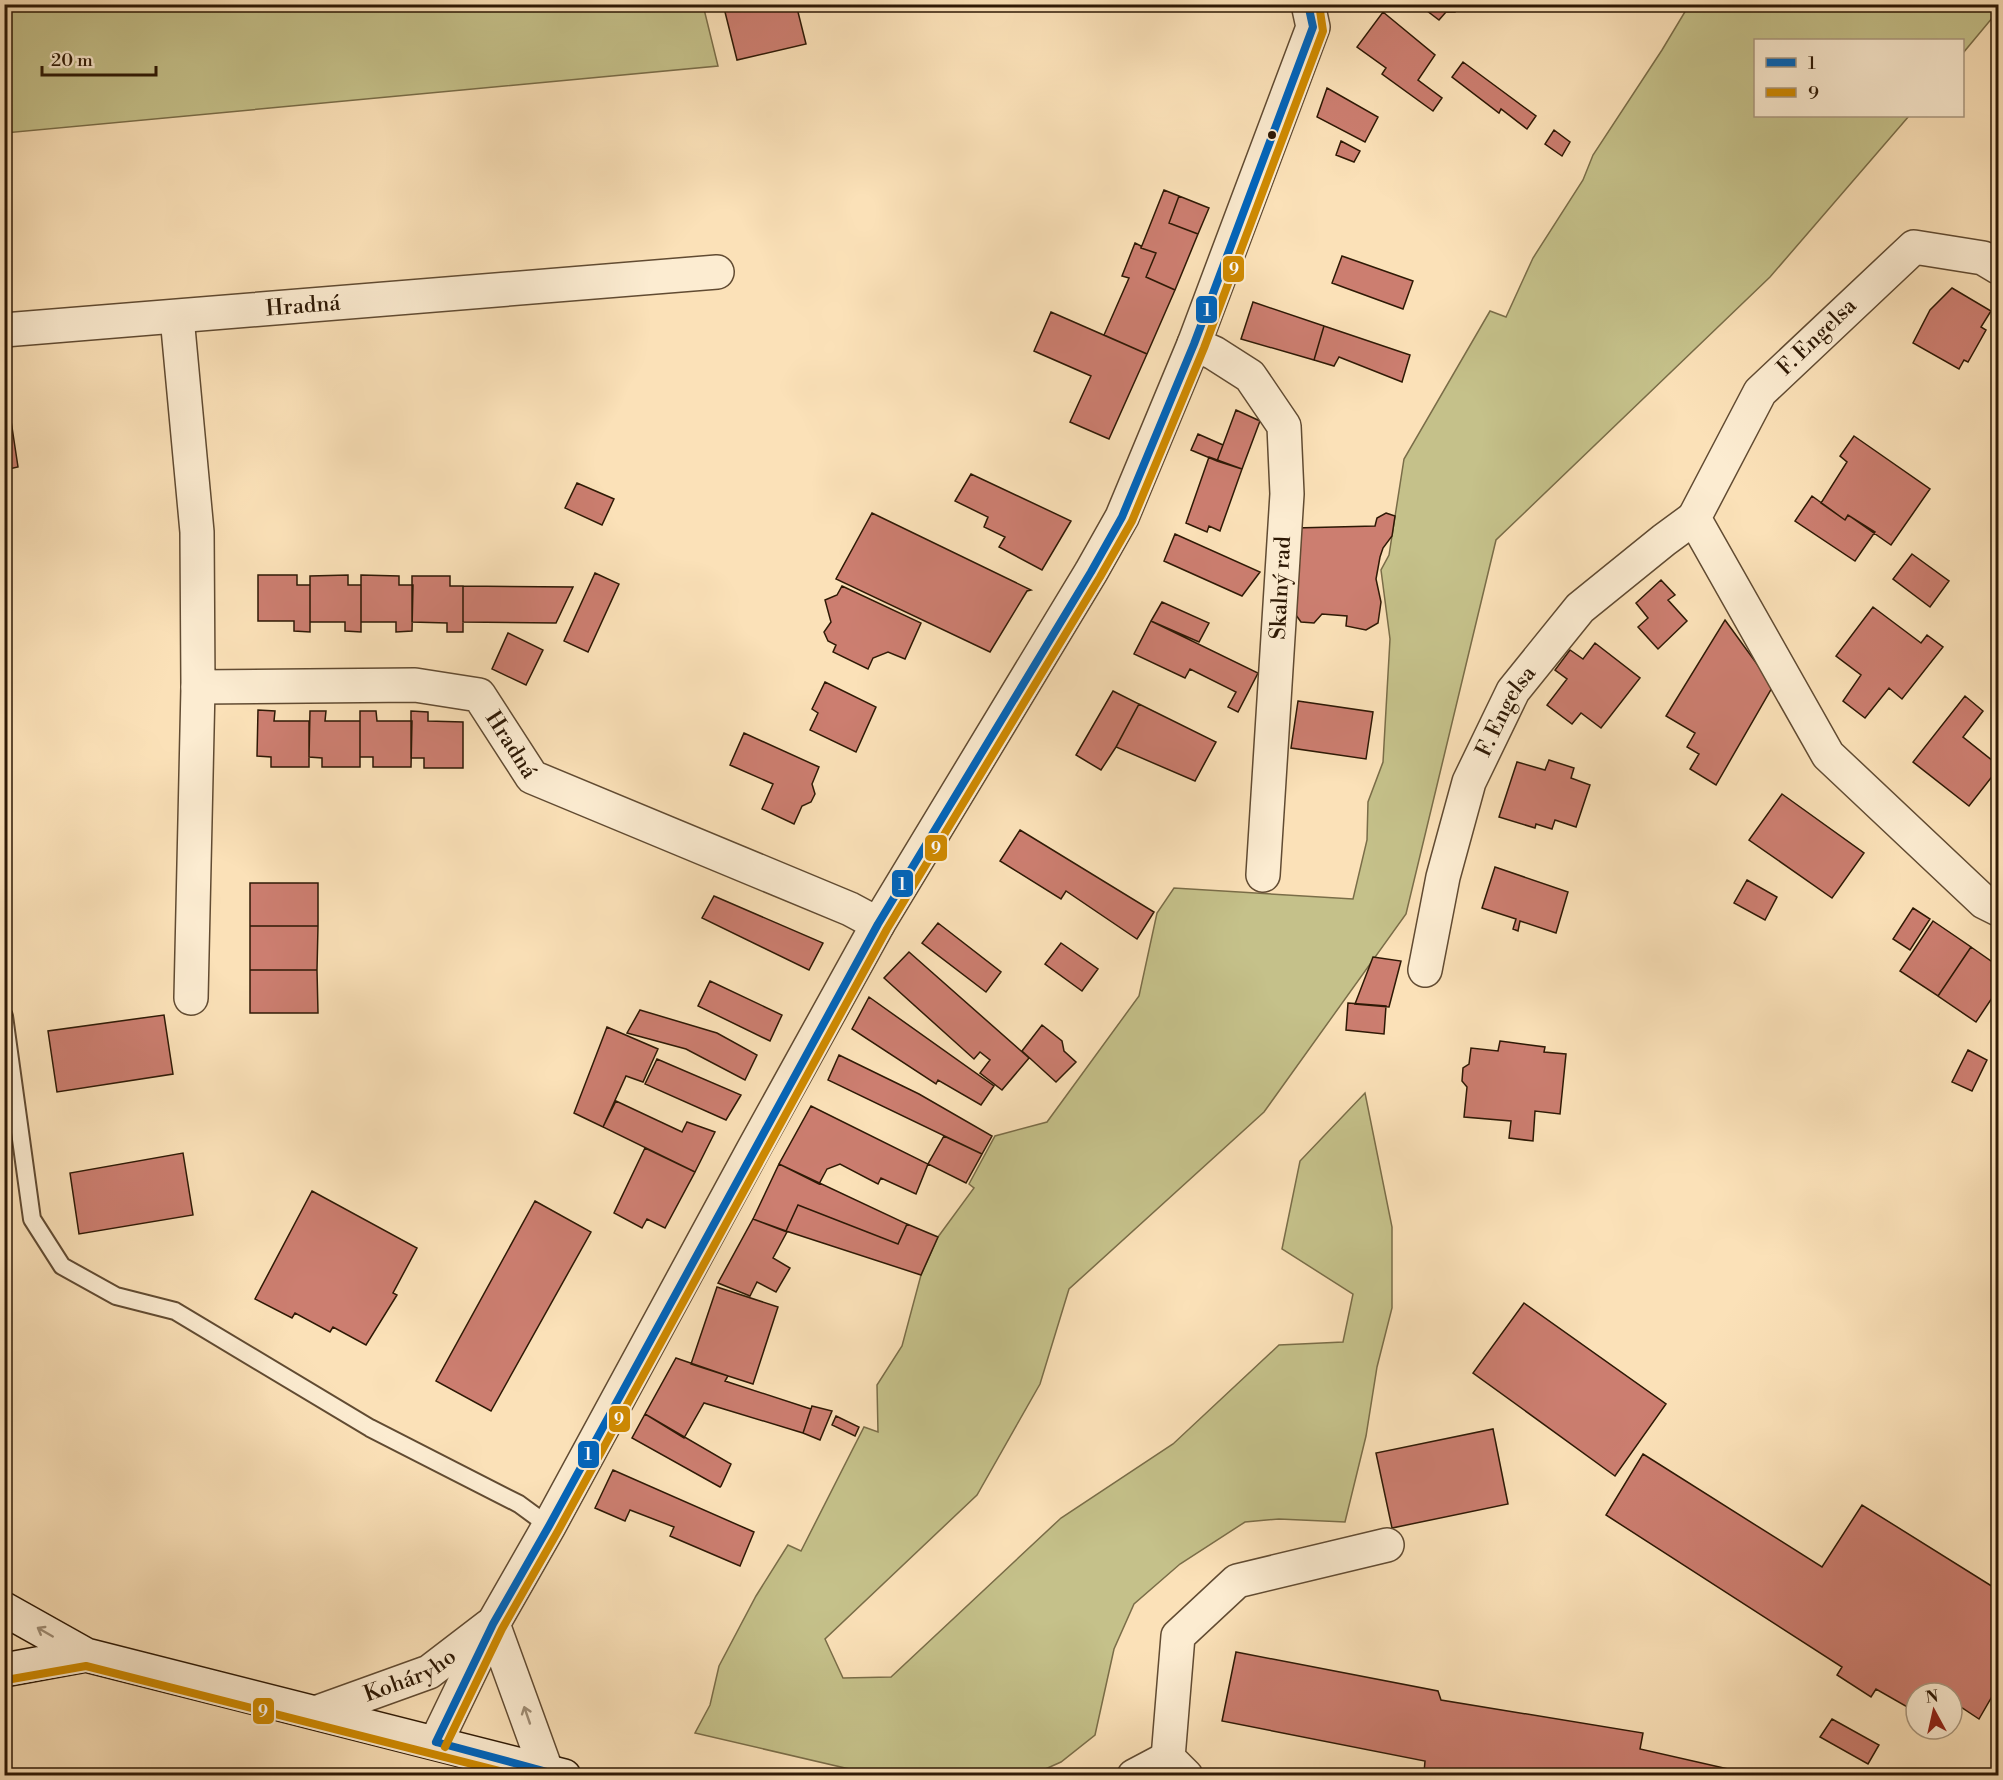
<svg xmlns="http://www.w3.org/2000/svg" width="2003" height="1780" font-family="'Libre Bodoni',serif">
<rect width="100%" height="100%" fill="#fbe1b8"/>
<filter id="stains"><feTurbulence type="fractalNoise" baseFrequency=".00333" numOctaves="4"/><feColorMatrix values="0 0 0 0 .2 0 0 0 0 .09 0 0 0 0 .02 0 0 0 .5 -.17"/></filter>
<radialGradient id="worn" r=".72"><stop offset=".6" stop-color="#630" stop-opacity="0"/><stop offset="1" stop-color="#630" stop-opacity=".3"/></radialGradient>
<path fill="#c5c18a" stroke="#7a6d48" stroke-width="1.5" d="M5,4l698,1 15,61 -713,67z
M1689,5h309v6l-35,42 -1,-13h-206v76h153l-139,161 -274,263 -90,374 -142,198 -195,177 -29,95 -63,111 -152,144 18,39 48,-1 170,-159 112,-74 106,-99 64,-3 10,-48 -71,-45 18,-88 65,-68 27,134v81l-15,59 -11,69 -21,86 -66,-3 -34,3 -65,42 -46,40 -20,45 -19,86 -34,27 -29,13h-157l-180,-42 15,-28 9,-39 37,-70 32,-51 13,6 63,-124 14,5 -1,-47 25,-39 19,-71 17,-38 36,-49 -5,-4 26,-48 52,-14 92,-126 18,-83 17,-25 179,11 14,-59 1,-38 15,-40 7,-123 -9,-69 8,-15 15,-96 86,-148 16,6 27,-59 50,-78 10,-25 69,-105z"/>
<path fill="#cc7e70" stroke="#2e1905" stroke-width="1.5" d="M723,4h73l10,40 -69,16z
M1418,4h45l-8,8h-9l-7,8z
M1383,12l52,43 -17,25 24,18 -9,13 -51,-37 4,-6 -29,-21z
M1463,62l73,54 -9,13 -26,-20 -2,4 -47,-36z
M1327,88l51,29 -13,25 -48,-25z
M1554,130l16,12 -8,14 -17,-12z
M1341,141l19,10 -6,11 -18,-7z
M1164,190l15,6 -10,27 29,11 -23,56 -29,-13 10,-24 -15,-5z
M1179,196l30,12 -11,26 -29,-11z
M1135,243l6,3v2l15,5 -10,24 29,13 -28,64 -43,-19 25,-57 -7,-2z
M1342,256l71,25 -10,28 -71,-26z
M1952,288l39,23 -10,16 5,3 -18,32 -4,-2 -5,9 -46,-26 17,-33z
M1253,302l71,24 -10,34 -73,-21z
M1051,312l96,42 -38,85 -39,-17 21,-46 -57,-25z
M1324,326l86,29 -8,27 -63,-25 -5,9 -20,-6z
M1236,410l24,11 -18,48 -25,-8z
M10,414l8,53 -14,3v-55z
M1198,434l25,11 -6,16 -26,-11z
M1854,436l76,53 -39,56 -43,-30 -3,5 -24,-17 26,-41 -7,-6z
M1209,457l33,12 -22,62 -11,-5 -2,6 -21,-9z
M971,474l100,47 -29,49 -43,-23 6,-10 -21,-10 4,-10 -33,-16z
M577,483l37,16 -12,26 -37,-17z
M1812,496l33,24 3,-5 27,17 -20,29 -60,-40z
M872,513l159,77 -4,1 -37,61 -154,-73z
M1386,513l9,3 -3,20 -9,12 -3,9 -4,22 5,23 -3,21 -12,7 -20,-4 1,-10 -25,-2 -8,9 -13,-1 -8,-11 2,-83 80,-2 2,-8z
M1175,534l85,38 -18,24 -78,-35z
M1912,554l37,27 -19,26 -37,-28z
M595,573l24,11 -31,68 -24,-11z
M258,575h39v10h13v47l-16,-1v-10h-36z
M348,575v10h13v47l-16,-1v-9h-35v-46z
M361,575l38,1v9h14l-1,46 -16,1v-10h-35z
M412,576h38v10h13v46h-16v-9l-35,-1z
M1661,580l14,15 -7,5 19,21 -29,28 -20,-22 10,-9 -12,-15z
M463,586l110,1 -17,36 -93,-1z
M842,586l79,37 -16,36 -17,-7 -15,6 -5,11 -35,-17 3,-7 -8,-4 -4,-9 7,-10 -6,-22 12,-5z
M1162,602l47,21 -10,19 -48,-21z
M1873,607l48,36 6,-8 16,12 -41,52 -13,-11 -24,30 -22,-17 18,-26 -25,-19z
M1725,620l48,66 -57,99 -26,-16 9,-15 -12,-7 8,-14 -29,-17z
M1151,621l107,52 -20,39 -10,-5 8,-15 -46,-23 -5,9 -51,-24z
M508,633l35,17 -17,35 -34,-16z
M1595,643l45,35 -39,50 -20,-15 -9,11 -25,-19 20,-26 -12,-9 15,-20 13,9z
M825,682l51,25 -20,45 -46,-22 8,-17 -6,-4z
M1113,691l26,13 -23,43 -15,23 -25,-15z
M1965,696l18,15 -20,26 35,28v4l-29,37 -56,-44z
M1298,701l75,11 -7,47 -75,-11z
M1139,704l77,38 -21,39 -79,-34z
M258,710l17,1 -1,10h35v46h-38v-10l-14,-1z
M310,711h16l-1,10h35v46h-38v-9l-13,-1z
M360,711h16l1,10h35l-1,46h-38v-10h-13z
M411,711l17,1v9l35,1v46h-39v-10h-13z
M744,733l75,34 -7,17 3,10 -4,8 -9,4 -8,18 -32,-15 11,-25 -43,-19z
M1549,760l25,8 -3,10 19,7 -14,42 -21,-7 -3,9 -16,-5 -1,4 -36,-11 18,-55 28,8z
M1782,794l82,59 -32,45 -83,-58z
M1020,830l134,82 -17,27 -71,-48 -5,8 -61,-38z
M1495,867l73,25 -12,41 -36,-12 -2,10 -5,-2 3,-10 -34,-11z
M1747,880l30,17 -12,23 -31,-17z
M250,883h68v43h-68z
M714,896l109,47 -14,27 -107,-52z
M1913,908l17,11 -20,31 -17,-11z
M1933,921l38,26 -33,49 -38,-25z
M938,923l63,49 -15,20 -64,-49z
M250,926h68l-1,44h-67z
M1061,943l37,26 -16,22 -37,-27z
M1971,947l27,19v23l-22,33 -38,-26z
M909,952l120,106 -27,32 -22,-17 10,-13 -10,-8 -6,7 -90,-81z
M1373,957l28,4 -12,46 -34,-3z
M250,970h67l1,43h-68z
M710,981l72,34 -12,26 -72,-35z
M869,997l125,89 -13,19 -43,-25 -2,4 -84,-55z
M1348,1003l38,3 -2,28 -38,-4z
M640,1010l77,23 40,22 -12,25 -59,-31 -59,-16z
M164,1015l9,59 -116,18 -9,-61z
M1042,1025l20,16 2,10 12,11 -20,20 -34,-31z
M607,1027l51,22 -15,33 -17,-6 -23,51 -29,-14z
M1500,1041l45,6 -1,5 22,2 -6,60 -25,-3 -2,30 -24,-3 2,-17 -47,-4 3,-30 -5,-6 1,-13 6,-4 2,-16 27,3z
M1968,1050l19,10 -15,31 -20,-9z
M839,1055l80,39 73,42 -10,18 -154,-74z
M657,1059l84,36 -15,25 -81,-36z
M616,1101l66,31 5,-10 28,10 -20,40 -92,-45z
M811,1106l117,58 -12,30 -35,-16 -3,6 -38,-20 -13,5 -8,15 -40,-20z
M944,1136l38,18 -16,29 -38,-19z
M645,1148l50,24 -30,56 -18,-9 -5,9 -28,-15z
M183,1153l10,62 -114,19 -9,-61z
M779,1164l128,60 -9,20 -100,-39 -12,26 -33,-12z
M312,1191l105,57 -24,45 4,2 -31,50 -33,-18 -3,5 -35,-19 -3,5 -37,-19z
M535,1201l56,31 -100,179 -55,-30z
M798,1205l100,39 9,-20 31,13 -17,38 -135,-44z
M753,1219l34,13 -14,26 17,10 -14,24 -19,-10 -7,14 -32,-13z
M717,1287l61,20 -25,77 -62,-20z
M1524,1303l142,101 -51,72 -142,-103z
M676,1358l52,18 -3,5 86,28 -8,24 -99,-30 -20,35 -39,-24z
M812,1406l20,5 -12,29 -17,-7z
M645,1414l86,50 -10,22 -1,1 -88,-49z
M836,1416l23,11 -4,9 -23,-11z
M1493,1429l15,75 -116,24 -16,-75z
M1643,1454l179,113 40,-62 136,85v96l-19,33 -27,-18v-8h-36v19l-40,-23 -5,8 -34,-22 5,-8 -236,-152z
M613,1470l141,62 -14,34 -70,-30 4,-9 -44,-17 -5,11 -30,-13z
M1236,1652l202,39 3,9 202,33 -3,16 119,27h-323l-12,-3 1,-12 -203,-40z
M1832,1719l47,26 -11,19 -48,-27z"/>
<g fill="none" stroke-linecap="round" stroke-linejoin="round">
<g stroke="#614b32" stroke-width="20">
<path id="lane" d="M4,1016l28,203 30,47 54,30 59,15 195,117 149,76 30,22"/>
</g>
<g stroke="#614b32" stroke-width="36">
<g id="street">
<path d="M1998,267l-15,-9 -69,-11 -154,145 -66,126 134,237 156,147 14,7"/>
<path id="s1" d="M177,317l20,215 1,155 217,-2 64,10 53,82 318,132 28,15"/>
<path id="s2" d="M4,330l713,-58"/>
<path d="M1194,344l20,9 36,23 34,50 3,68 -24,381"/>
<path id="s3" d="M1425,970l18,-93 26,-95 44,-91 67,-83 84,-68 30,-22"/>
<path d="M191,998l7,-311"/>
<path d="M493,1624l53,146"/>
<path id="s4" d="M318,1712l111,-40 60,-46"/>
<path d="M436,1742l57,-118 56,-98 204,-376 125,-226 213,-352 31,-55 72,-173 119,-317 -5,-23"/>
<path d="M1134,1776l34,-18"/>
<path d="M1186,1776l-18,-18 10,-122 59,-55 150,-36"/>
</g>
</g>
<g stroke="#2e1905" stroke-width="36">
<path id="secondary" d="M4,1609l82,46 478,121
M4,1670l82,-15"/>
</g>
<use href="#lane" stroke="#fcecd1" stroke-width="16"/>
<use href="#street" stroke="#fcecd1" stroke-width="33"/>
<use href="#secondary" stroke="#fcecd1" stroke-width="33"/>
<g stroke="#fcecd1" stroke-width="12">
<path id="bus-1" d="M436,1742l57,-118 56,-98 329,-602 213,-352 31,-55 72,-173 119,-317 -5,-23
M436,1742l126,34"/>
</g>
<g stroke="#fcecd1" stroke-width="12">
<path id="bus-2" d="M6,1680l80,-14 433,110
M445,1747l57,-118 56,-98 329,-602 213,-352 32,-56 72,-173 119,-317 -4,-27"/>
</g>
<use href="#bus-1" stroke="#0065bd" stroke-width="8"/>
<use href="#bus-2" stroke="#cf8a01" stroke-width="8"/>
</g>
<defs><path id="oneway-shaft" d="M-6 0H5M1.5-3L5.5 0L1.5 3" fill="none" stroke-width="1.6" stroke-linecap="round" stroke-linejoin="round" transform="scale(1.5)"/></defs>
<g stroke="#9f8d75">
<use href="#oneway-shaft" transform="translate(45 1632) rotate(-150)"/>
<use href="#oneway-shaft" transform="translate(527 1715) rotate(-109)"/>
</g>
<circle fill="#2e1905" stroke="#fcecd1" stroke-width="2" cx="1272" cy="135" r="5"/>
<g text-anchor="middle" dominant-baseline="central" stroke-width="5" stroke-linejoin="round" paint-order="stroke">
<g font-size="22" fill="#2e1905" stroke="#fcecd1">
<text stroke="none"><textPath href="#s2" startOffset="300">Hradná</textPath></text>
<text transform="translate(1817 337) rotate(-44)">F. Engelsa</text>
<text transform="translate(1281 588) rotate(-87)">Skalný rad</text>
<text stroke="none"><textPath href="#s3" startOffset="273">F. Engelsa</textPath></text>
<text stroke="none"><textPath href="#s1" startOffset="712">Hradná</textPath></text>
<text stroke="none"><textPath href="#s4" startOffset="99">Koháryho</textPath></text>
</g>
</g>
<g stroke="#fcecd1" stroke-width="2">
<rect x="1222" y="255" width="23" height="28" rx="6" fill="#cf8a01"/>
<rect x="1195" y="295" width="23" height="29" rx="6" fill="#0065bd"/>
<rect x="924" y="834" width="24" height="28" rx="6" fill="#cf8a01"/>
<rect x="891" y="869" width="23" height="29" rx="6" fill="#0065bd"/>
<rect x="608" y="1405" width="23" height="28" rx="6" fill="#cf8a01"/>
<rect x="577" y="1440" width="23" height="29" rx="6" fill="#0065bd"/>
<rect x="252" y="1697" width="23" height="28" rx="6" fill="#cf8a01"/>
</g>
<g font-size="16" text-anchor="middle" font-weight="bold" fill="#fff">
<text x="1234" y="275">9</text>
<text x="1207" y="316">1</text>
<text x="936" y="854">9</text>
<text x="902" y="890">1</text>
<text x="619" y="1425">9</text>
<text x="588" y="1460">1</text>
<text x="263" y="1717">9</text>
</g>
<rect width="2003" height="1780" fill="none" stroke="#fbe1b8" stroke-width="24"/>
<rect x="6" y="6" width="1991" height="1768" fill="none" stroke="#2e1905" stroke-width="3"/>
<rect x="12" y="12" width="1979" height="1756" fill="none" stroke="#2e1905" stroke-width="1.5"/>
<rect x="1754" y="39" width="210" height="78" fill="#fcecd1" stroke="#aa987f" stroke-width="1.5"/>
<rect x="1766" y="58" width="30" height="9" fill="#0065bd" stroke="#aa987f" stroke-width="1.5"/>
<text x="1808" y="69" font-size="18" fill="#2e1905">1</text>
<rect x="1766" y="88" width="30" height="9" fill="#cf8a01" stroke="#aa987f" stroke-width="1.5"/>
<text x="1808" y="99" font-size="18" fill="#2e1905">9</text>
<g transform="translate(1934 1711) rotate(352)"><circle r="28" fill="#fcecd1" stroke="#aa987f" stroke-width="1.5"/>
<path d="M0-4.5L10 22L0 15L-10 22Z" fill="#8f2418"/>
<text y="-9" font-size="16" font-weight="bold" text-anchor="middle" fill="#2e1905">N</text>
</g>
<path d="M42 66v9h114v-9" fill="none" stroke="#2e1905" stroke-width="3"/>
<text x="51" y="66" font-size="18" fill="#2e1905" stroke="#fcecd1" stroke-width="4.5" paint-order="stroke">20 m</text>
<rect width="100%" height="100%" filter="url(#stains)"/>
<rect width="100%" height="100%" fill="url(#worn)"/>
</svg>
